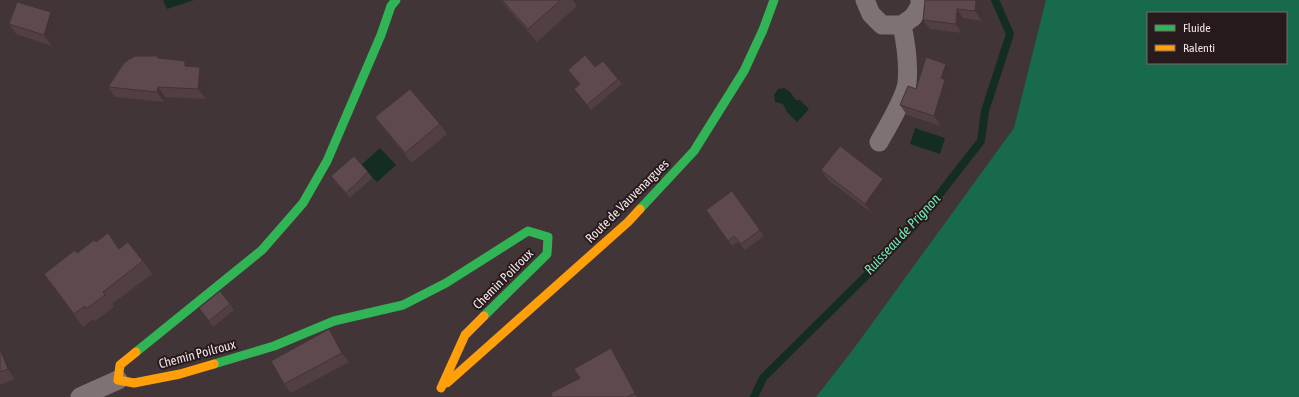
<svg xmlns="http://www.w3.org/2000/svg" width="1299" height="397" font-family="'Asap Condensed',sans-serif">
<rect width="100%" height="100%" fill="#423537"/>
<path fill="#176a4a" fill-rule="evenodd" d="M1046,0h253v397h-483l36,-46 162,-223zM1148,13h138v50h-138z"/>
<path fill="#142d21" d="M163,0h31l-27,9z
M784,88l6,4 6,8h4l9,9 -12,13 -10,-10 -4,-8 -8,-2 -1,-7 4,-6z
M915,128l30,10 -5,16 -30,-10z
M380,148l16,17 -19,17 -16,-17z"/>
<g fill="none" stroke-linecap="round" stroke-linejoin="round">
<path stroke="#142d21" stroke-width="8" d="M754,397l9,-19 106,-105 51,-54 61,-78 4,-30 25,-77 -15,-34"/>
<path stroke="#7f7274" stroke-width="19" d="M865,0l6,14 11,11h20l11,-8 7,-11v-6
M879,142c8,-14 26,-44 28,-59 2,-20 -1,-39 -5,-58
M80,397l38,-17"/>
<path stroke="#30b455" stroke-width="9" d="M640,209l54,-58 50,-80 19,-41 11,-30
M136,352l126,-102 41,-47 24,-42 54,-126 10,-29 5,-6
M214,364l60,-18 60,-25 69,-16 43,-22 82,-52 20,6 -1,17 -63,62"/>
<path stroke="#ff9f0a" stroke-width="9" d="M136,352l-16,13 -2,15 16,3 46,-9 34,-10
M447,383l181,-161 12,-13
M441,388l24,-53 19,-19"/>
</g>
<path fill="#513f43" d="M501,0h75l1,6 -40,36 -31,-35z
M925,0h58l-1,21 -19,-3 -1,15 -32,-4 -7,-9z
M51,12l7,10 -6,24 -36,-12 -7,-10z
M160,58l25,3 4,5 11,1 8,10 -2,22 -41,-2 -1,5 -49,-5 -7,-10z
M595,67l23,12 4,5 -31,26 -17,-21 6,-5 -12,-14z
M953,74l-4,11 3,5 -11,36 -34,-11 -7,-10 16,-16z
M375,117l65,7 7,10 -35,29 -29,-35z
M821,170l62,9 7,10 -18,24 -44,-33z
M368,172l4,6 -22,20 -15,-16 -4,-6z
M732,191l32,45 -19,14 -7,-8 -6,4 -26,-36z
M96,242l23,7 24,12 9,13 -40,30 2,3 -19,14 -2,-2 -10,8 -39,-53z
M230,304l4,6 -21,17 -14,-19z
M329,329l7,9 13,24 -58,31 -7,-9z
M0,343l2,2 13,34 -15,6z
M617,357l21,40h-86l28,-19z"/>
<path fill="#423337" d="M573,0h3l1,6z
M976,0h7l-1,21 -7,-10z
M957,9l6,9 -1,15 -6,-9z
M51,12l7,10 -6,24 -8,-11z
M185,61l7,10 -7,-5z
M946,64l7,10 -4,11 3,5 -11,36 -7,-10 7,-38z
M200,67l8,10 -2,22 -8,-10z
M158,87l7,10 -1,5 -7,-10z
M883,179l7,10 -18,24 -7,-9z
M329,329l7,9 13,24 -7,-9z
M0,343l2,2 13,34 -7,-10 -8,-20z
M611,348l6,9 21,40h-1l-2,-4z"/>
<path fill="#5e494e" stroke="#423337" d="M502,0h59l-33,29z
M925,0h51l-1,11 -18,-2 -1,15 -33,-4z
M17,2l34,10 -7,23 -35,-11z
M585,55l10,12 8,-6 15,18 -31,26 -13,-16 6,-5 -12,-14z
M135,56h23v2l27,3v5l15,1 -2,22 -40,-2 -1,5 -49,-5 16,-24 4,-3z
M926,57l20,7 -5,14 4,2 -11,36 -34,-11 8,-19 8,3z
M410,89l30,35 -35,29 -30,-36z
M840,146l43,33 -18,25 -44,-34z
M354,156l14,16 -22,21 -15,-17z
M732,191l28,39 -19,14 -7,-8 -6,5 -22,-31z
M108,233l11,16 9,-7 15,19 -40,31 2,3 -19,14 -1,-3 -11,8 -30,-40 31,-24 2,3 17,-13 2,2z
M220,291l10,13 -21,17 -10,-13z
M329,329l13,24 -58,31 -13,-23z
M611,348l24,45 -8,4h-75l-1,-4 29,-15 -6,-9z
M0,349l8,20 -8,3z"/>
<g text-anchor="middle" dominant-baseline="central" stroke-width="4" stroke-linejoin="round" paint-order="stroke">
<g font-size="13" fill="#f5e4e6" stroke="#261a1c">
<text transform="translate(627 201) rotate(-45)">Route de Vauvenargues</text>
<text transform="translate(503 279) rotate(-45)">Chemin Poilroux</text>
<text transform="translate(197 354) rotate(-15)">Chemin Poilroux</text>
</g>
<g font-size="14" font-style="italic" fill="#72e8b1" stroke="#261a1c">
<text transform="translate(902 234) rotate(-47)">Ruisseau de Prignon</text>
</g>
</g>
<rect x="1147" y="12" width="140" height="52" fill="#261a1c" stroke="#796b6d"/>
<rect x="1155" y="25" width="20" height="6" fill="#30b455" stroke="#796b6d"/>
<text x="1183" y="32" font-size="12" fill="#f5e4e6">Fluide</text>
<rect x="1155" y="45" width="20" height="6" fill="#ff9f0a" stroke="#796b6d"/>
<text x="1183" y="52" font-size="12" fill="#f5e4e6">Ralenti</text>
</svg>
